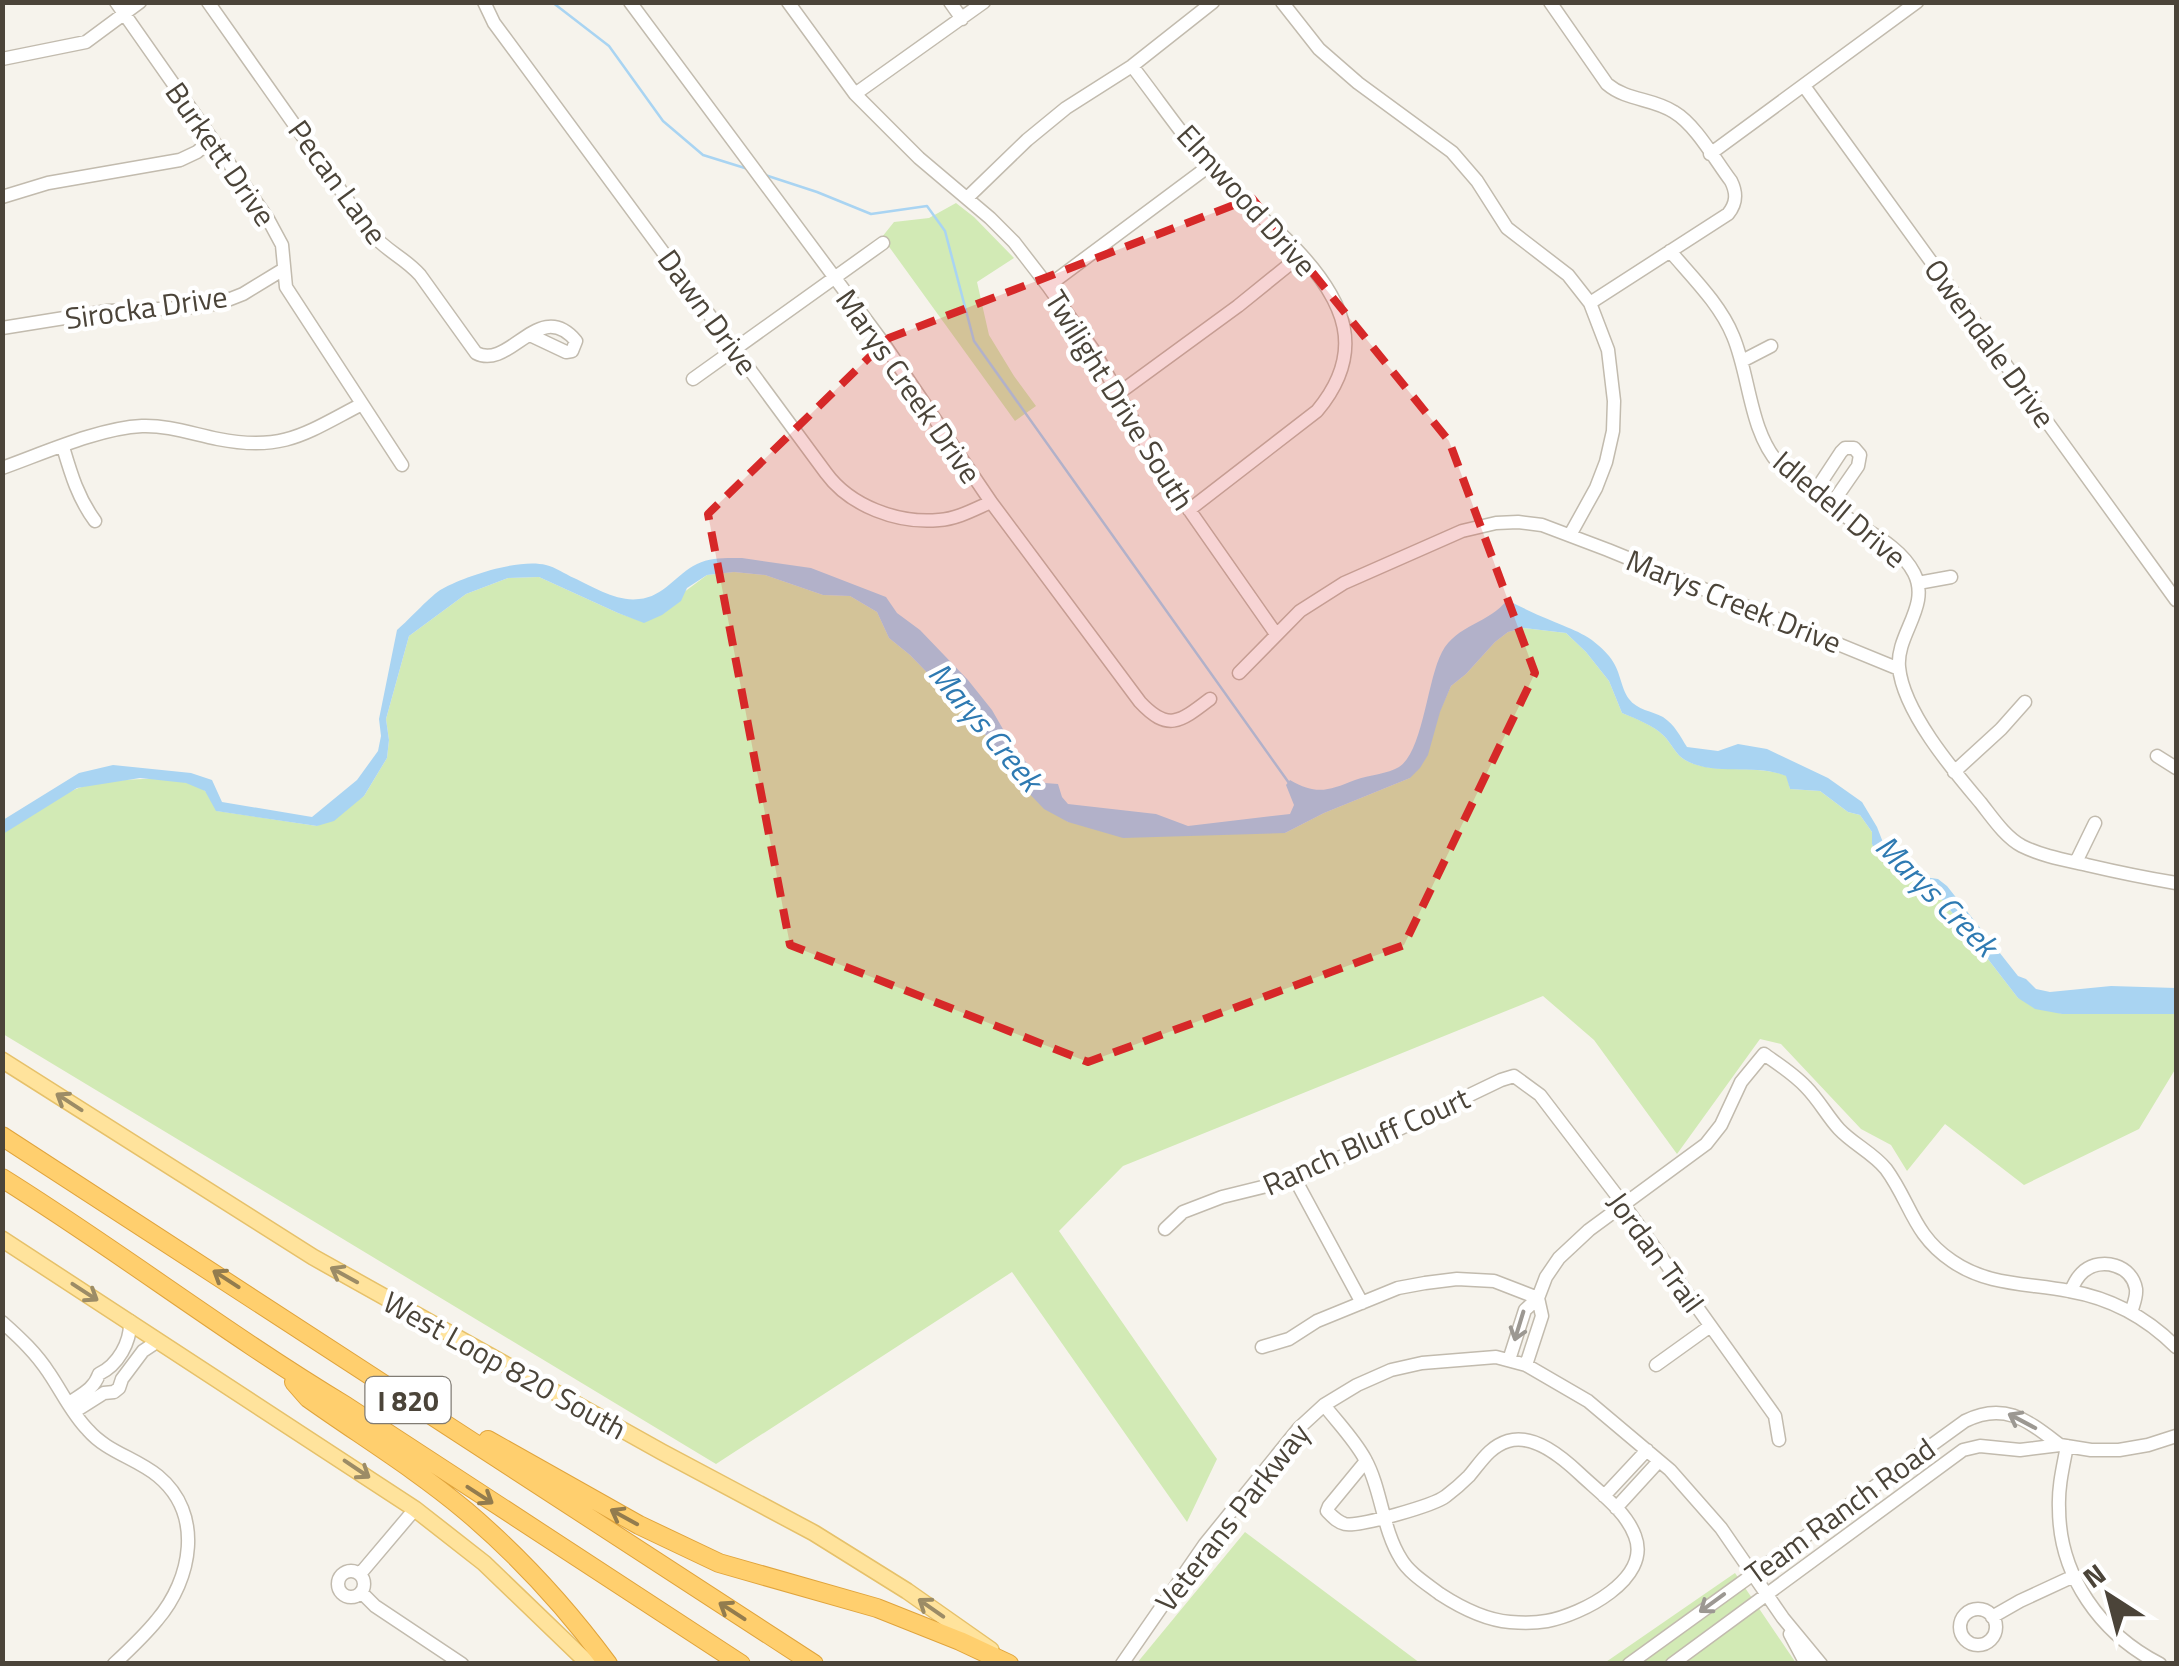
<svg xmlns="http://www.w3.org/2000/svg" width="2179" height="1666" font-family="'Titillium Web',sans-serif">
<rect width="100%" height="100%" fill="#f6f3ec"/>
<path fill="#d2eab5" d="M956,203l18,14 40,41 -37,24 12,53 25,41 22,30 -21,15 -133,-184 12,-15 35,-4z
M734,572l31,3 58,20 27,1 27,16 12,26 21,17 73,75 17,33 68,59 217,11 39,-20 86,-35 41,-92 15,-12 29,-32 13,-10 16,-4 42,5 20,19 23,29 13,32c15,6 31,12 42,23 7,7 12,19 21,24 29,16 70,3 102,16l3,13 30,2 28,21 12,3 12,17v12l10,13 36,28 19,8 81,105 44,16h114v54l-37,61 -115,56 -79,-61 -38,47 -16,-26 -30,-16 -80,-85 -21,-5 -83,115 -83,-114 -51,-44 -420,170 -64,65 158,228 -30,63 -175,-250 -296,192 -713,-430 -1,-200c24,-15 48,-35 74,-45 25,-10 108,-17 129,2 5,4 9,15 12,20l100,15 47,-30 23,-38 2,-18 -3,-21 23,-83 57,-42 42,-16 31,-1 79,36 26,9 63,-47z
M1245,1532l175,131h-283z
M1735,1573l61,90 -193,1z"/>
<path fill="#a9d4f2" d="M742,558l69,10 75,29 11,16 23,17 48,50 24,30 23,40 30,33 13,1 4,13 6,7 88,10 32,12 102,-12 4,-9 -8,-20 4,-5c26,15 38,11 65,0 14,-5 33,-6 44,-13 24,-15 28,-87 43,-115 14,-27 48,-29 65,-52 14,7 28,14 43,20 25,11 40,14 59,36 12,14 11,31 20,43 8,11 23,12 34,18 12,8 17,19 24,30l31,4 20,-7 29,5 61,29 34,24 15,25 7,18 40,32 14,2 9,7 71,90 8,3 10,10 14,3 61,-6 65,2v26h-114l-27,-5 -17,-11 -81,-105 -19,-8 -42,-33 -4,-8v-12l-12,-17 -12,-3 -28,-21 -30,-2 -4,-13c-31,-13 -71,1 -101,-16 -9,-5 -14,-17 -21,-24 -11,-11 -28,-17 -42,-23l-13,-32 -23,-29 -20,-19 -42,-5 -16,4 -13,10 -29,32 -15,12 -11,26 -12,43 -8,13 -10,10 -86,35 -39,20 -162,5 -55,-16 -24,-13 -44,-46 -17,-33 -73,-75 -21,-17 -12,-26 -27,-16 -27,-1 -58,-20 -31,-3 -27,3 -20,13 -6,13 -19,14 -18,8 -26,-10 -79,-36 -31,1 -42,16 -57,42 -23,83 3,21 -2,18 -23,38 -30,25 -17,5 -101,-15 -11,-20 -19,-8 -46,-5 -63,10 -74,46v-14l76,-47 34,-8 78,8 21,7 10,22 90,15 45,-37 21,-29 3,-15 -2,-17 18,-89c13,-11 34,-35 45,-41 23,-13 78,-31 104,-24 9,2 19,9 28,13 19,9 43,24 65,21 25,-2 37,-25 58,-35 14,-7 30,-6 45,-6z"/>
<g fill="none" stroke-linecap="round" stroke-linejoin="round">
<path stroke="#a9d4f2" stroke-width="2.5" d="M552,2l57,44 54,75 40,34 45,14
M765,175l52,17 54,22 56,-8 18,25 29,110 315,442"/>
<g stroke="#c2bbae" stroke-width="15">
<path id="minor" d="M116,2l152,217 14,26 4,42 116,178
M208,2l162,230c17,20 34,25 50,43l56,78c34,18 63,-56 100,-12l-4,10 -6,1 -36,-17
M484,2l10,21 332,450c24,33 72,51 113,47 18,-1 36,-11 52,-18
M630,2l254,342 107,158 149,200c28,30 40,20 70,-3
M788,2l67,92 64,64 71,60 24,24 34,44 46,65 66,117 116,166
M950,2l12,17
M1282,2l37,47 39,34 94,69 25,29 30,47 61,47 22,28 18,47 6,51 -1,30 -7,31 -10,26 -26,47
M1550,2l57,82c20,17 46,14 67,28 22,13 41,48 57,69 6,12 6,22 -3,33l-138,89
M2,59l84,-17 54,-40
M1132,66c31,40 60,84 96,121 21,22 47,39 68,62 49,52 71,102 21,162l-128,99
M1804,86l372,514
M855,94l129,-92
M1710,154l207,-152
M2,197l46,-14 132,-23 17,-8 14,-12
M967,198l60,-58 39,-32 66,-42 81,-64
M1670,251c22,26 50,53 63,85 17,40 16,94 46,128 21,23 52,43 78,60 21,13 45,26 57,49 17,33 -18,61 -15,94 4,44 53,102 81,135 12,15 25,35 42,44 20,10 43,14 65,19 30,7 59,13 89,18
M1048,286l161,-120
M2,328l106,-17 76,-3 36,-5 23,-9 41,-25
M1742,361l29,-15
M693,379l190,-136
M1119,393l119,-87 63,-51
M63,447c8,27 15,51 32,74
M2,468c42,-15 97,-40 140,-42 25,-1 51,8 76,13 66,13 88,-6 144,-35
M1814,493l27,-41 4,-4h9l6,7 -2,11 -27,39
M1918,583l33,-6
M1239,673l61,-62 44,-28 118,-52 34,-8 22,-1 24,3 66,25 291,119
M2157,756l19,12
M1954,772l47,-43 24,-27
M2076,862l19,-39
M1295,1179l67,124
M1165,1229l18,-17 39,-15 73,-18 206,-99 13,-4 26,19 84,110 151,211 4,24
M2071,1291c3,-8 7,-15 13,-20 18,-14 48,-6 52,18 1,8 -3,16 -5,24
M2,1322c18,16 34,31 47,51 13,19 23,41 39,57 19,22 48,28 70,46 46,38 34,103 -1,144 -13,16 -28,30 -43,44
M1262,1347l27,-8 28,-18 81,-33 27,-5 32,-4 37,2 44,17
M1509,1360l16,-50 13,-12 8,-21 13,-19 30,-28 117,-86 15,-19 20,-43 23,-28c14,10 30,20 42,33 13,13 21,29 33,42 14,15 34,24 47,40 25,34 27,66 66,92 36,25 76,22 117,30 41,7 78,27 107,56
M1526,1365l16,-49 -4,-18
M1656,1365l53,-38
M69,1403c13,-9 25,-14 30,-29 19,-9 32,-32 31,-53
M1324,1405c14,18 30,34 41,54 17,31 17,70 36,100 8,14 26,25 39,35 20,13 45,26 70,28 12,1 26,1 37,-1 34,-6 105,-42 88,-85 -9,-25 -36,-44 -55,-62 -17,-16 -46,-41 -72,-33 -19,6 -27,21 -39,35 -7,7 -15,14 -23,20 -11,9 -87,31 -101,28 -8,-2 -12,-7 -18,-13l2,-5 37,-45
M74,1412l30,-19 10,-1 5,-4 3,-9 21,-28 15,-10
M2067,1446c-4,21 -9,41 -8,62 0,68 42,126 101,156
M1604,1496l43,-46
M1616,1508l43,-47
M338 1584a13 13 0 1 1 26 0a13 13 0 1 1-26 0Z
M360,1574l55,-65
M361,1592l14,14 87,58
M1960 1627a18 18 0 1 1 36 0a18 18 0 1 1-36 0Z
M1992,1617l28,-16 54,-25
M1790,1634l16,30
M1122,1664l83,-120 94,-116 25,-23 33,-20 34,-15 31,-7 74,-6 30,8 62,36 82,69 51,58 62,90 38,46
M1629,1664l336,-243c40,-20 63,0 95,24
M1672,1664l291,-214 17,-4 40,4 40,-5 31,5h28l29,-5 28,-9"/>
</g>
<g stroke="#e6c16a" stroke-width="18">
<path id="major" d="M2,1060l311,197 349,195 152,81 93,58 84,59
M2,1239l413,270 69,54 105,101"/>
</g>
<g stroke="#e0a43c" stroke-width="20">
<path id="highway" d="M2,1136l812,528
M2,1178c117,73 226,157 344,228l395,258
M294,1382l14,16c52,37 108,71 158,113 53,45 100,96 142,153
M488,1440l151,85 80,38 158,45 83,33 49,23"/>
</g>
<use href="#minor" stroke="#fff" stroke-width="12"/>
<use href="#major" stroke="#ffe39c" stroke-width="15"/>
<use href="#highway" stroke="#ffcf6e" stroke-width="18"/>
</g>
<defs><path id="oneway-shaft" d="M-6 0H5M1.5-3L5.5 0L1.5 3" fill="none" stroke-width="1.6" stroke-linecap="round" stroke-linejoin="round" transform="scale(2.5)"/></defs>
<g stroke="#9c8c66">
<use href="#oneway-shaft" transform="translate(69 1102) rotate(-147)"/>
<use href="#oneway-shaft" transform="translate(344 1275) rotate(-151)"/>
<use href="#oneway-shaft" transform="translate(85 1292) rotate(33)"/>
<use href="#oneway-shaft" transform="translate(357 1469) rotate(34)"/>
<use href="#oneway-shaft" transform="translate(931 1608) rotate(-145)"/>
</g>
<g stroke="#937c4e">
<use href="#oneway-shaft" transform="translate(226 1279) rotate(-147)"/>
<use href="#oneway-shaft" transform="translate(480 1495) rotate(33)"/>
<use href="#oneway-shaft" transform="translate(624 1517) rotate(-151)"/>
<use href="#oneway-shaft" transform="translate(732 1611) rotate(-147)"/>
</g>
<g stroke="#9c9892">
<use href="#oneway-shaft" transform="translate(1519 1326) rotate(107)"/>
<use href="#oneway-shaft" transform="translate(2022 1421) rotate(-152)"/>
<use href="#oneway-shaft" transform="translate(1712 1603) rotate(144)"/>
</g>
<path fill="#d62828" fill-opacity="0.2" stroke="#d62828" stroke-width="8" stroke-dasharray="20 12" stroke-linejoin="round" d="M1252,198l197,243 86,232 -131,272 -316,117 -298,-117 -82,-431 181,-176z"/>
<g text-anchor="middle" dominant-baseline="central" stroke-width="9" stroke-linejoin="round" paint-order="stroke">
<rect fill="#fff" stroke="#817c74" stroke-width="2.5" x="365.5" y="1377" width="85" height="46" rx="8"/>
<g font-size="28" font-weight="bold" fill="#4b4439">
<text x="408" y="1400">I 820</text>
</g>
<g font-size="30" fill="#4b4439" stroke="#fff">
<text transform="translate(221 154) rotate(55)">Burkett Drive</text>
<text transform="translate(338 182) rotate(54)">Pecan Lane</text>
<text transform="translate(1247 200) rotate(48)">Elmwood Drive</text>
<text transform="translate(146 307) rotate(-8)">Sirocka Drive</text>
<text transform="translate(708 312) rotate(54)">Dawn Drive</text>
<text transform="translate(1990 343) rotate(54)">Owendale Drive</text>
<text transform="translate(909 386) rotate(55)">Marys Creek Drive</text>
<text transform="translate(1120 400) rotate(58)">Twilight Drive South</text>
<text transform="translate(1840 509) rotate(40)">Idledell Drive</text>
<text transform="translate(1734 601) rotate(22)">Marys Creek Drive</text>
<text transform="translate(1366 1141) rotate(-24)">Ranch Bluff Court</text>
<text transform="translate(1656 1252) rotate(54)">Jordan Trail</text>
<text transform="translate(505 1365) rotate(29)">West Loop 820 South</text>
<text transform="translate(1840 1511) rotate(-36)">Team Ranch Road</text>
<text transform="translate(1232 1517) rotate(-52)">Veterans Parkway</text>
</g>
<g font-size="32" font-style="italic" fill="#2e7ab2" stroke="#fff">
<text transform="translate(986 726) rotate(50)">Marys Creek</text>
<text transform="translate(1937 895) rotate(45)">Marys Creek</text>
</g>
</g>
<rect width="2179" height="1666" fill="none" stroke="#4b4439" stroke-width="10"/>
<g transform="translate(2109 1596) rotate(324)" stroke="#ffffff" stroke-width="8" paint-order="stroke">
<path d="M0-8L18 38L0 25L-18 38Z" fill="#4b4439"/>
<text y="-15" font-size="28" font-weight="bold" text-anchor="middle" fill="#4b4439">N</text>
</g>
</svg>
